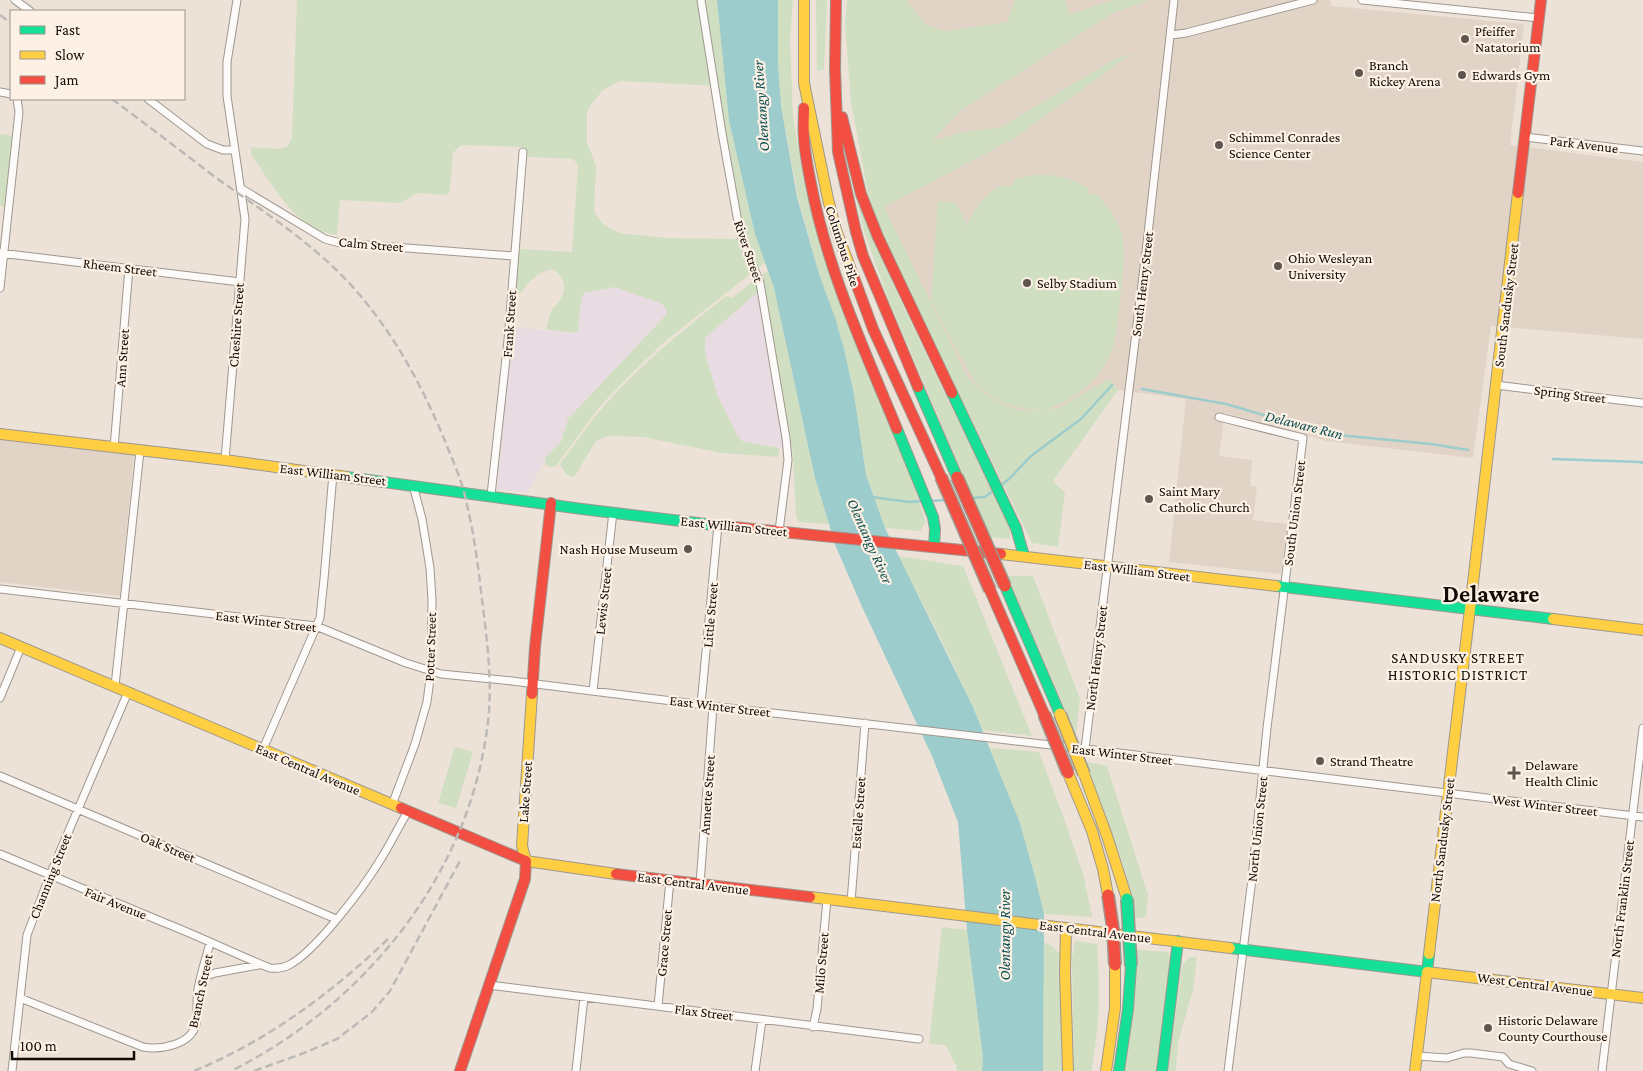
<svg xmlns="http://www.w3.org/2000/svg" width="1643" height="1071" font-family="'Crimson Pro',serif">
<rect width="100%" height="100%" fill="#ede2d7"/>
<path fill="#e8dbe1" d="M615,287l45,16 6,5v7l-98,104 -7,23 -16,16 -17,35 -31,-4 16,-162 61,6 4,-2 2,-24 4,-14z
M759,291l18,113 7,44 -41,-6 -6,-7 -19,-38 -13,-44v-15z"/>
<path fill="#e1d4c6" d="M862,0h469v6l193,18 -14,121 133,17v177l-152,-13 -18,132 -148,-17 -25,-8 -75,-20 -6,43 33,4 -2,26 7,1 -4,33 34,4 -6,50 -112,-12 17,-163 -68,-9 -9,-11 -50,29 -40,3 -28,-13 -24,-21 -83,-170z
M0,440l134,15 -14,141 -120,-14z"/>
<path fill="#d0dfc1" d="M297,0h420l12,121 26,113 10,29 -8,6 -11,-27 -28,-156 -98,-5 -18,10 -11,14 -4,7v30l9,24 -2,46 10,13 16,8 47,5 72,1 15,32 -91,72 -34,33 -29,30 -44,60 -6,1 -5,-2v-7l16,-16 7,-23 98,-104v-7l-6,-5 -45,-16 -31,6 -4,14 -2,24 -4,2 -28,-4c2,-6 3,-14 6,-20 2,-3 6,-5 8,-9 8,-12 4,-23 -7,-31 -15,3 -24,11 -32,24l-6,2 3,-46 54,3 6,-87 -5,-6 -44,-2 -2,-3 -2,-7 -64,-2 -8,8 -3,37 -4,5 -28,-2 -18,10 -60,-3 -3,35c-41,-4 -65,-51 -86,-81v-7l29,2 8,-3 4,-9z
M778,0h15l-3,40 3,77 10,59 18,75 61,146 44,125 -6,9 -35,-3 -19,-53 -12,-81 -10,-45 -9,-32 -15,-40 -22,-80 -17,-91 -3,-43z
M816,0h11l-3,69 -7,2z
M847,0h59l21,25 18,6 62,-9 8,-22h50l4,14 47,-14h33l-36,13 -153,98 -28,30 35,-10 32,-3 114,-68 20,-7 -120,86 -129,68 83,170 24,21 28,13 27,-2h-21l-18,-5 -15,-7 -16,-14 -17,-29 -28,-53 7,-100 18,2 11,22c7,-14 18,-33 34,-39 4,-1 8,0 12,0l1,-7c31,-8 47,-5 75,9l-1,6 10,1c33,36 27,58 22,103 -2,14 -2,35 -7,49 -10,31 -36,52 -67,62l13,-1 50,-29 9,11 -65,91 12,12 -7,54 -26,-4 -67,-136 -86,-182 -11,-31 -17,-92 -6,-78z
M0,134l14,2 -8,71 -6,-1z
M853,185l19,51 33,74 55,115 43,86 7,16v12l-21,-2 -100,-236 -25,-70z
M768,271l6,17 41,190 14,46 -30,-2 -3,-6 -3,-60 -3,-21 -30,-159z
M757,278l2,13 -54,47v15l13,44 19,38 6,7 36,6 -1,9 -56,-4 -79,-16 -35,-1 -12,5 -22,36 -8,-3 -6,-10c15,-19 28,-40 44,-58 37,-42 79,-76 122,-110l6,2z
M898,556l65,10 69,170 -50,-6c-24,-60 -54,-117 -84,-174z
M1007,576h26l47,123 -4,35z
M455,747l18,5 -17,56 -18,-5z
M990,748l49,4 26,69 19,56 8,40 -48,-3 -9,-37 -15,-54z
M1083,761l24,5 41,129 -2,22 -12,2 -11,-55z
M942,927l25,3 16,128 -1,13h-25v-3l-11,-23 -17,-1z
M1042,941l10,5 8,8 2,117h-19z
M1075,941l22,3c3,42 3,85 -6,127h-17l-2,-113z
M1132,949l36,3 3,4 -13,115h-33c7,-41 9,-81 7,-122z
M1190,957h7l-4,33 -15,52 -2,29h-8l14,-106z"/>
<path fill="#9ccccc" d="M717,0h61v63l3,43 16,91 23,80 15,40 9,32 10,45 12,81 19,53 87,177 48,118 15,54 9,37 -1,157h-61l1,-13 -16,-128 -9,-108 -26,-66 -69,-147 -27,-62 -21,-69 -41,-190 -19,-54 -26,-113z"/>
<g fill="none" stroke-linecap="round" stroke-linejoin="round">
<path stroke="#9ccccc" stroke-width="2.5" d="M1142,389l84,15 102,30 103,10 37,6
M1553,459l87,3 3,1
M1000,486l9,-7 22,-23 50,-37 31,-34
M872,497l37,5 14,-1
M971,498l14,-1 9,-7
M931,501l15,-1"/>
<g stroke="#9f978e" stroke-width="9">
<path id="street" d="M15,0l15,11
M701,0l21,133 16,89 3,14 19,47 26,155 2,22 -9,71
M1362,0l177,18
M1171,35l15,-2 127,-33
M0,92l11,2
M148,99l59,45 16,6h12
M1525,137l118,14
M242,189l83,50 15,4 174,13
M0,253l240,29
M0,288l19,-176 -2,-13
M1496,385l147,18
M1219,417l84,21 -36,290 -15,151 -24,192
M114,448l15,-180
M225,460l20,-241 -18,-123v-34l10,-62
M491,495l17,-155 15,-188
M0,589l316,37 90,37 35,11 71,7 208,26 375,43 548,67
M115,686l25,-235
M593,691l20,-179
M0,698l21,-51
M701,704l17,-179
M263,749l57,-131 4,-39 9,-105
M1085,749l62,-506 27,-243
M0,776l336,143
M392,805l23,-61 12,-42 4,-31 1,-71 -2,-32 -8,-49 -9,-34
M0,854c55,23 110,46 165,69 36,14 70,31 105,45 7,1 13,0 19,-3 26,-13 74,-77 90,-103 11,-17 19,-34 29,-51
M700,884l13,-178
M851,902l14,-179
M201,978l14,-5 44,-8
M489,985l430,54
M20,998l123,49c18,3 48,-2 53,-23 2,-12 0,-24 2,-35 3,-16 8,-31 12,-46
M658,1006l12,-126
M813,1027l4,-18 10,-110
M1417,1056l30,2 17,-5h7l32,4 6,7 23,7
M12,1071l15,-136 23,-60 78,-183
M576,1071l8,-74
M755,1071l7,-51
M1602,1071l41,-343"/>
</g>
<g stroke="#9f978e" stroke-width="12">
<path id="fast" d="M918,387l39,90
M952,393l64,135 8,28
M897,429l36,88 2,12 -1,18
M347,477l235,32 132,16
M1005,586l55,128
M1276,586l277,33
M1230,948l197,24 2,-18
M1119,1071l9,-62 3,-43
M1162,1071l16,-130"/>
</g>
<g stroke="#9f978e" stroke-width="12">
<path id="slow" d="M804,0v83l24,116 8,31 17,45
M0,434l225,26 122,17
M1001,554l275,32
M1470,609l48,-416
M1553,619l90,11
M0,638l401,170
M532,694l-10,152 4,15 90,13
M1068,773l24,58 11,38 5,26
M1084,774l23,62 20,63
M810,897l420,51
M1066,928l-1,44 3,99
M1429,954l41,-345
M1106,1071l9,-63v-43
M1415,1071l12,-99 216,26"/>
</g>
<g stroke="#9f978e" stroke-width="12">
<path id="jam" d="M836,0l-1,69 3,83 18,80 7,24 55,131
M804,108c0,10 -1,20 0,31 1,15 4,30 7,45 16,85 53,165 86,245
M842,117l19,77 17,43 74,156
M1518,193l23,-193
M853,275l20,54 68,148
M714,525l287,29
M990,590l54,124
M532,694l3,-47 16,-144
M401,808l125,53
M616,874l194,23
M460,1071l65,-192 1,-18"/>
</g>
<use href="#street" stroke="#fcfbf9" stroke-width="7"/>
<use href="#fast" stroke="#16e098" stroke-width="10"/>
<use href="#slow" stroke="#ffcf43" stroke-width="10"/>
<use href="#jam" stroke="#f24e42" stroke-width="10"/>
<path stroke="#bdb9b7" stroke-width="2.5" stroke-dasharray="8 4" stroke-linecap="butt" d="M0,15l11,8
M112,99c35,26 69,52 103,78 50,36 103,69 143,116 38,44 65,95 87,148 8,20 18,42 22,64 6,25 10,52 13,78 5,43 12,86 9,129 -14,156 -120,290 -258,359
M194,1071c73,-30 138,-78 195,-133
M254,1071l50,-18 33,-14 35,-27 18,-21 71,-132"/>
<g stroke="#9f978e" stroke-width="14" stroke-linecap="butt">
<path id="fast-bridge" d="M1127,899l4,67"/>
</g>
<g stroke="#9f978e" stroke-width="14" stroke-linecap="butt">
<path id="slow-bridge" d="M1060,714l24,60"/>
</g>
<g stroke="#9f978e" stroke-width="14" stroke-linecap="butt">
<path id="jam-bridge" d="M941,477l49,113
M957,477l48,109
M1044,714l24,59
M1108,895l5,34 2,36"/>
</g>
<use href="#fast-bridge" stroke="#16e098" stroke-width="11"/>
<use href="#slow-bridge" stroke="#ffcf43" stroke-width="11"/>
<use href="#jam-bridge" stroke="#f24e42" stroke-width="11"/>
</g>
<g fill="#5f564f" stroke="#fdf0e4" stroke-width="2">
<circle cx="1465" cy="39" r="5"/>
<circle cx="1359" cy="73" r="5"/>
<circle cx="1462" cy="75" r="5"/>
<circle cx="1219" cy="145" r="5"/>
<circle cx="1278" cy="266" r="5"/>
<circle cx="1027" cy="283" r="5"/>
<circle cx="1149" cy="499" r="5"/>
<circle cx="688" cy="549" r="5"/>
<circle cx="1320" cy="761" r="5"/>
<path d="M1511.5 765.5h5v5h5v5h-5v5h-5v-5h-5v-5h5z"/>
<circle cx="1488" cy="1028" r="5"/>
</g>
<g text-anchor="middle" dominant-baseline="central" stroke-width="4.5" stroke-linejoin="round" paint-order="stroke">
<g font-size="14" fill="#120b06" stroke="#fdf0e4" text-anchor="start">
<text x="1475" y="31">Pfeiffer<tspan x="1475" dy="16">Natatorium</tspan></text>
<text x="1369" y="65">Branch<tspan x="1369" dy="16">Rickey Arena</tspan></text>
<text x="1472" y="75">Edwards Gym</text>
<text x="1229" y="137">Schimmel Conrades<tspan x="1229" dy="16">Science Center</tspan></text>
<text x="1288" y="258">Ohio Wesleyan<tspan x="1288" dy="16">University</tspan></text>
<text x="1037" y="283">Selby Stadium</text>
<text x="1159" y="491">Saint Mary<tspan x="1159" dy="16">Catholic Church</tspan></text>
<text x="678" y="549" text-anchor="end">Nash House Museum</text>
<text x="1330" y="761">Strand Theatre</text>
<text x="1525" y="765">Delaware<tspan x="1525" dy="16">Health Clinic</tspan></text>
<text x="1498" y="1020">Historic Delaware<tspan x="1498" dy="16">County Courthouse</tspan></text>
</g>
<g font-size="14" fill="#120b06" stroke="#fdf0e4">
<text transform="translate(1584 144) rotate(7)">Park Avenue</text>
<text transform="translate(371 244) rotate(5)">Calm Street</text>
<text transform="translate(843 246) rotate(72)">Columbus Pike</text>
<text transform="translate(749 251) rotate(71)">River Street</text>
<text transform="translate(120 267) rotate(7)">Rheem Street</text>
<text transform="translate(1142 284) rotate(-83)">South Henry Street</text>
<text transform="translate(1506 305) rotate(-83)">South Sandusky Street</text>
<text transform="translate(509 324) rotate(-86)">Frank Street</text>
<text transform="translate(236 325) rotate(-86)">Cheshire Street</text>
<text transform="translate(122 358) rotate(-86)">Ann Street</text>
<text transform="translate(1570 394) rotate(7)">Spring Street</text>
<text transform="translate(333 474) rotate(7)">East William Street</text>
<text transform="translate(1294 513) rotate(-83)">South Union Street</text>
<text transform="translate(734 526) rotate(6)">East William Street</text>
<text transform="translate(1137 570) rotate(7)">East William Street</text>
<text transform="translate(603 601) rotate(-84)">Lewis Street</text>
<text transform="translate(710 615) rotate(-85)">Little Street</text>
<text transform="translate(266 621) rotate(7)">East Winter Street</text>
<text transform="translate(430 647) rotate(-88)">Potter Street</text>
<text transform="translate(1096 658) rotate(-83)">North Henry Street</text>
<text transform="translate(720 706) rotate(7)">East Winter Street</text>
<text transform="translate(1122 754) rotate(7)">East Winter Street</text>
<text transform="translate(308 769) rotate(23)">East Central Avenue</text>
<text transform="translate(525 792) rotate(-86)">Lake Street</text>
<text transform="translate(707 795) rotate(-86)">Annette Street</text>
<text transform="translate(1545 805) rotate(7)">West Winter Street</text>
<text transform="translate(858 813) rotate(-86)">Estelle Street</text>
<text transform="translate(1257 829) rotate(-84)">North Union Street</text>
<text transform="translate(1442 840) rotate(-83)">North Sandusky Street</text>
<text transform="translate(168 847) rotate(23)">Oak Street</text>
<text transform="translate(50 876) rotate(-68)">Channing Street</text>
<text transform="translate(693 883) rotate(7)">East Central Avenue</text>
<text transform="translate(1622 899) rotate(-83)">North Franklin Street</text>
<text transform="translate(116 903) rotate(22)">Fair Avenue</text>
<text transform="translate(1095 931) rotate(7)">East Central Avenue</text>
<text transform="translate(664 943) rotate(-85)">Grace Street</text>
<text transform="translate(821 963) rotate(-85)">Milo Street</text>
<text transform="translate(1535 984) rotate(7)">West Central Avenue</text>
<text transform="translate(200 991) rotate(-78)">Branch Street</text>
<text transform="translate(704 1012) rotate(7)">Flax Street</text>
</g>
<g font-size="15" font-style="italic" fill="#0a4e52" stroke="#fdf0e4">
<text transform="translate(761 106) rotate(-94)">Olentangy River</text>
<text transform="translate(1304 425) rotate(14)">Delaware Run</text>
<text transform="translate(870 541) rotate(66)">Olentangy River</text>
<text transform="translate(1005 935) rotate(-90)">Olentangy River</text>
</g>
<g font-size="15" letter-spacing="1" fill="#120b06" stroke="#fdf0e4">
<text x="1458" y="658">SANDUSKY STREET<tspan x="1458" dy="17">HISTORIC DISTRICT</tspan></text>
</g>
<g font-size="24" font-weight="bold" fill="#120b06" stroke="#fdf0e4">
<text x="1491" y="593">Delaware</text>
</g>
</g>
<rect x="10" y="10" width="175" height="90" fill="#fdf0e4" stroke="#9f948b"/>
<rect x="20" y="26" width="25" height="8" fill="#16e098" stroke="#9f948b"/>
<text x="55" y="35" font-size="15" fill="#120b06">Fast</text>
<rect x="20" y="51" width="25" height="8" fill="#ffcf43" stroke="#9f948b"/>
<text x="55" y="60" font-size="15" fill="#120b06">Slow</text>
<rect x="20" y="76" width="25" height="8" fill="#f24e42" stroke="#9f948b"/>
<text x="55" y="85" font-size="15" fill="#120b06">Jam</text>
<path d="M12 1051v8h122v-8" fill="none" stroke="#120b06" stroke-width="2.5"/>
<text x="20" y="1051" font-size="15" fill="#120b06" stroke="#fdf0e4" stroke-width="4" paint-order="stroke">100 m</text>
</svg>
